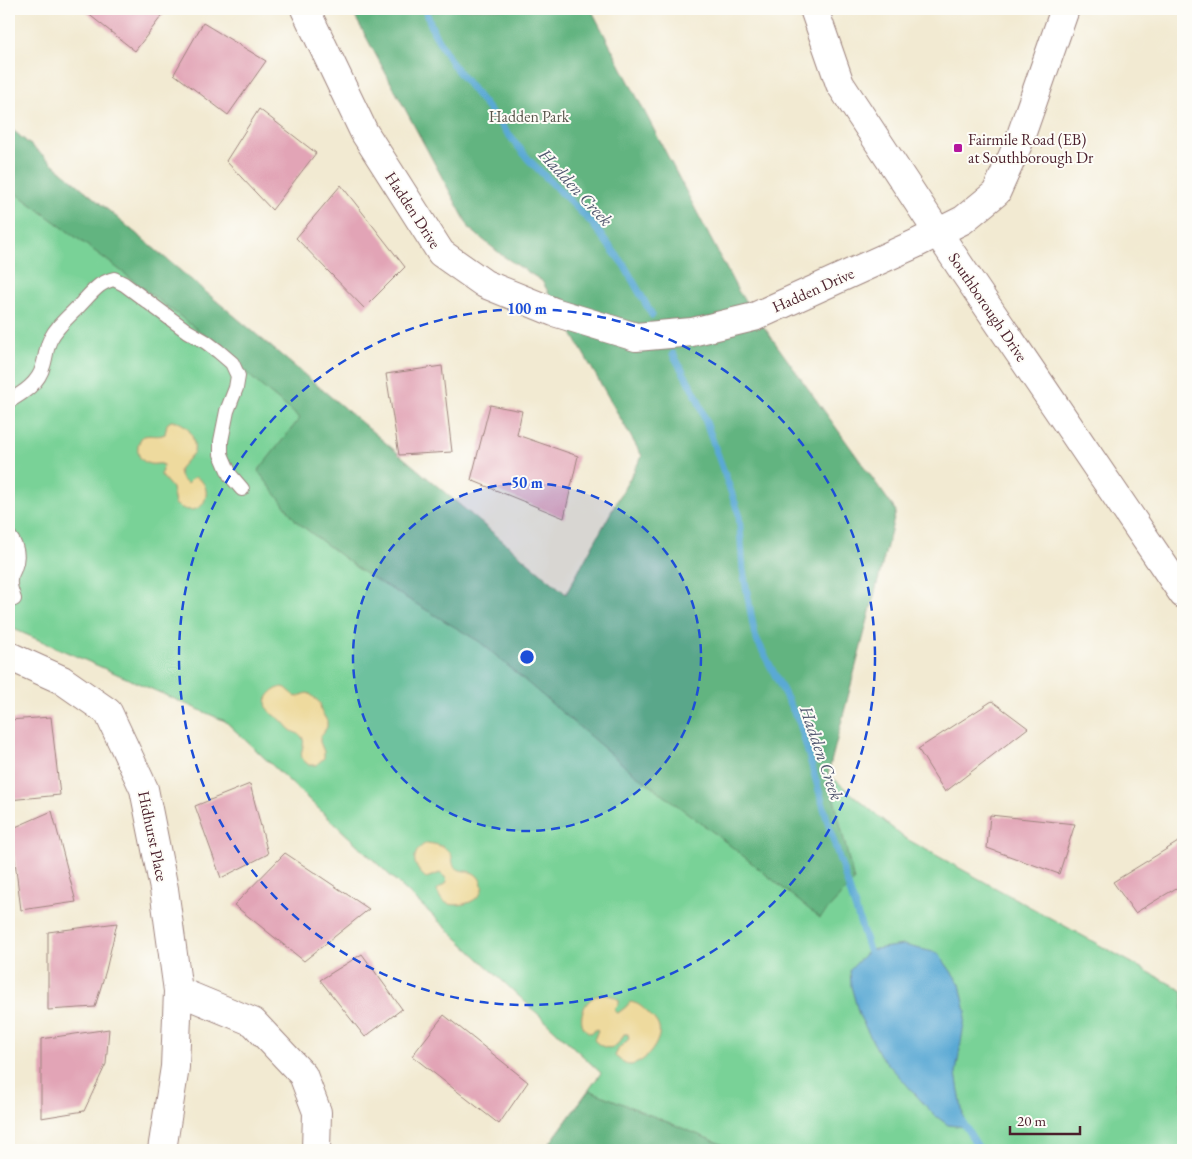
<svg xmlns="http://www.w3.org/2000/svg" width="1192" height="1159" font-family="'EB Garamond',serif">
<rect width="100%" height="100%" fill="#fdfcf7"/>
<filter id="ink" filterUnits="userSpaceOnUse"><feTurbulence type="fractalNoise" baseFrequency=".02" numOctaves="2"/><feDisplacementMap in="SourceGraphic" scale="10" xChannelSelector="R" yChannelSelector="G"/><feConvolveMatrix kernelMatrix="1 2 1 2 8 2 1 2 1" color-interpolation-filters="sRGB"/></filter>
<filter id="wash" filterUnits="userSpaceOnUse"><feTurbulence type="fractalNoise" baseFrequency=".0096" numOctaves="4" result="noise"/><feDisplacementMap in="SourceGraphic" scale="20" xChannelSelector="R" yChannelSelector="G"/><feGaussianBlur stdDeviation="1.12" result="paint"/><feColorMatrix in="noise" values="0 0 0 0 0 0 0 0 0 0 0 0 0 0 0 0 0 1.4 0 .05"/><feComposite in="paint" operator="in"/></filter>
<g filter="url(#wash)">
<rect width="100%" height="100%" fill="#f2ead2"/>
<path fill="#79d297" stroke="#627861" d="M9,127l557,468 262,179 75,63 280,154v159h-638l56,-77 -376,-352 -216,-94z"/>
<path fill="#62b480" stroke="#566a56" d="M351,9h240l147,282 158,220 -68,263 26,107 -34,37 -103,-83 -90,-67 -147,-126 -119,-71 -64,-49 -39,-51 42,-53 -40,-33 -57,-51 -95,-73 -99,-73v-61l557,467 76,-138 -100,-175 -39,-25 -33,-27z
M589,1090l147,60h-191z"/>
<path fill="#eeda9e" stroke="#9c7c64" d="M171,421c16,0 25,16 23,31l-14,16 -1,3 2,7 6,6 7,-7c24,7 10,48 -19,27l-3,-16 -11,-13 1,-6 2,-2 -2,-3c-4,-1 -8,1 -12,0 -14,-4 -15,-17 -8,-27 8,-4 15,1 23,-3l2,-10z
M282,687l4,1 10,9 11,-4 3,1 10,9 1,8 6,10v6l-7,11v4l4,10v6l-8,7h-7c-2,-2 -4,-3 -6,-5 -5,-8 4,-16 -1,-23 -3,-4 -7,-4 -10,-6 -5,-3 -7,-8 -11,-11 -3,-3 -7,-4 -10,-7 -11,-11 -1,-23 11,-26z
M426,843c10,1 22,3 26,14 1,4 0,7 3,10 7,7 17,1 24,11 14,20 -21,34 -36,23 -3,-2 -4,-7 -6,-10l1,-2 9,-7 -1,-4 -6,-5 -14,5c-13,-11 -17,-24 0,-35z
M602,994l10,2 7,4v4l-4,4v4l3,1 8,-6 4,-5c8,1 12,5 17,10 5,5 10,9 12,16 3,14 -15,37 -30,37l-9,-5 -5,-4 4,-8 10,-9 -1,-5h-4c-7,16 -18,18 -30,6l4,-10 -2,-1 -5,4c-13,-4 -11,-22 -3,-31 3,-4 9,-7 14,-8z"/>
<path fill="#5aa9d4" stroke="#526480" d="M903,945l35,8 22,31 6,28 -10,61 9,54 -17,-2 -15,-11 -53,-59 -21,-40 -8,-29 -1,-16 19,-20z"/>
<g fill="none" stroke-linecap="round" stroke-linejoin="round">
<path stroke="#5aa9d4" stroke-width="7" d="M425,9l9,24 19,32 76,95 62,62 33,43 28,50
M673,354l24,43 42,117 4,56 12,66 45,88 31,109 38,117 4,7
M962,1121l18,29"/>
</g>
<g id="blocks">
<path fill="#e2a4b6" d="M82,9h85l-32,42z
M203,23l63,38 -38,54 -54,-41z
M259,109l57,44 -44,57 -46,-49z
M341,185l64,82 -41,41 -68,-70z
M442,366l10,86 -53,3 -13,-81z
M490,405l32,6 -5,24 61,21 -14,62 -93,-38z
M992,701l36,27 -83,64 -27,-43z
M51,717l9,78 -51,5v-80z
M250,784l18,70 -47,24 -26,-72z
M52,811l24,91 -55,8 -10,-81z
M990,815l85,9 -16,50 -72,-26z
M1183,839v45l-48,29 -22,-31z
M285,853l84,56 -65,52 -70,-56z
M117,923l-11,47 -11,37 -47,3v-78z
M362,954l40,55 -37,28 -45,-57z
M444,1015l84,67 -29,42 -87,-68z
M109,1029l-3,35 -22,47 -43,7v-79z"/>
</g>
</g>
<g filter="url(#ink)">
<use href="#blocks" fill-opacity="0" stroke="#9e847e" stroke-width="1"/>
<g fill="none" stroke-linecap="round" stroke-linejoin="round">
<g stroke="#9e847e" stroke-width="16">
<path id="lane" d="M9,401c14,-8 30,-18 34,-35 3,-9 3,-18 7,-26 6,-13 18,-23 28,-33 7,-7 14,-16 22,-22 5,-3 9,-5 14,-6l10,5 63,47 19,11 12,9 14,12 6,13 -2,12 -9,23 -6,30v13l9,21 12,14
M9,536c8,10 10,21 5,33 -1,3 -4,7 -4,11 -1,6 2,13 4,19"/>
</g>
<g stroke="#9e847e" stroke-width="30">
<path id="street" d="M305,9l59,123 77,121 44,31 69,28 82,25 56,-5 62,-15 161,-73 48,-24 33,-27 22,-49 47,-135
M9,656l53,24 46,32 36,77 20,100 14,102 -3,76 -13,83
M178,991l75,31 50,53 14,37 -1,38"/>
</g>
<g stroke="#9e847e" stroke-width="30">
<path id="secondary" d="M814,9l26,75 120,182 223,328"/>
</g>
<use href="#lane" stroke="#fff" stroke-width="14"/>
<use href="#street" stroke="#fff" stroke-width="28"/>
<use href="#secondary" stroke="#fff" stroke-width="28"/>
</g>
</g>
<circle cx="527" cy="657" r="174" fill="#1d4ed8" fill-opacity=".12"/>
<g fill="none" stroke="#1d4ed8" stroke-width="2.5" stroke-dasharray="9 6">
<circle cx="527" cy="657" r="174"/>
<circle cx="527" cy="657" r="348"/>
</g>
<rect fill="#b5179e" stroke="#fdfcf7" stroke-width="2" x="953" y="143" width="10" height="10" rx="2.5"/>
<g text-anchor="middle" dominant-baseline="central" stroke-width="4" stroke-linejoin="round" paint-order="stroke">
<g font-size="16" fill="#58554b" stroke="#fdfcf7">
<text x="529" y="116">Hadden Park</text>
</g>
<g font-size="16" fill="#4a1f2b" stroke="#fdfcf7" text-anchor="start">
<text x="968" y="139">Fairmile Road (EB)<tspan x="968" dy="18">at Southborough Dr</tspan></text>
</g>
<g font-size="16" fill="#4a1f2b" stroke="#fdfcf7">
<text transform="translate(413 210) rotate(57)">Hadden Drive</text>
<text transform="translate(813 290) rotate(-24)">Hadden Drive</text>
<text transform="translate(988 307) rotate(56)">Southborough Drive</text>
<text transform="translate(153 836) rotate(78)">Hidhurst Place</text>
</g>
<g font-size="18" font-style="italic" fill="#50566f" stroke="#fdfcf7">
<text transform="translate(576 187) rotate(47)">Hadden Creek</text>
<text transform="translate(822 753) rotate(71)">Hadden Creek</text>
</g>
</g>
<circle cx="527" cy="657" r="8" fill="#1d4ed8" stroke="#fdfcf7" stroke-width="2.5"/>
<g font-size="15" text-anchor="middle" font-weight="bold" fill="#1d4ed8" stroke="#fdfcf7" stroke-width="4" stroke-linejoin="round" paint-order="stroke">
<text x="527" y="314">100 m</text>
<text x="527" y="488">50 m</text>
</g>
<rect width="1192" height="1159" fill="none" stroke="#fdfcf7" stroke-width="30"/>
<path d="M1010 1126v8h70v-8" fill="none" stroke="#4a1f2b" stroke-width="2.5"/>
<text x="1017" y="1126" font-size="15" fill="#4a1f2b" stroke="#fdfcf7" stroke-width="4" paint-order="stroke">20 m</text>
</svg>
